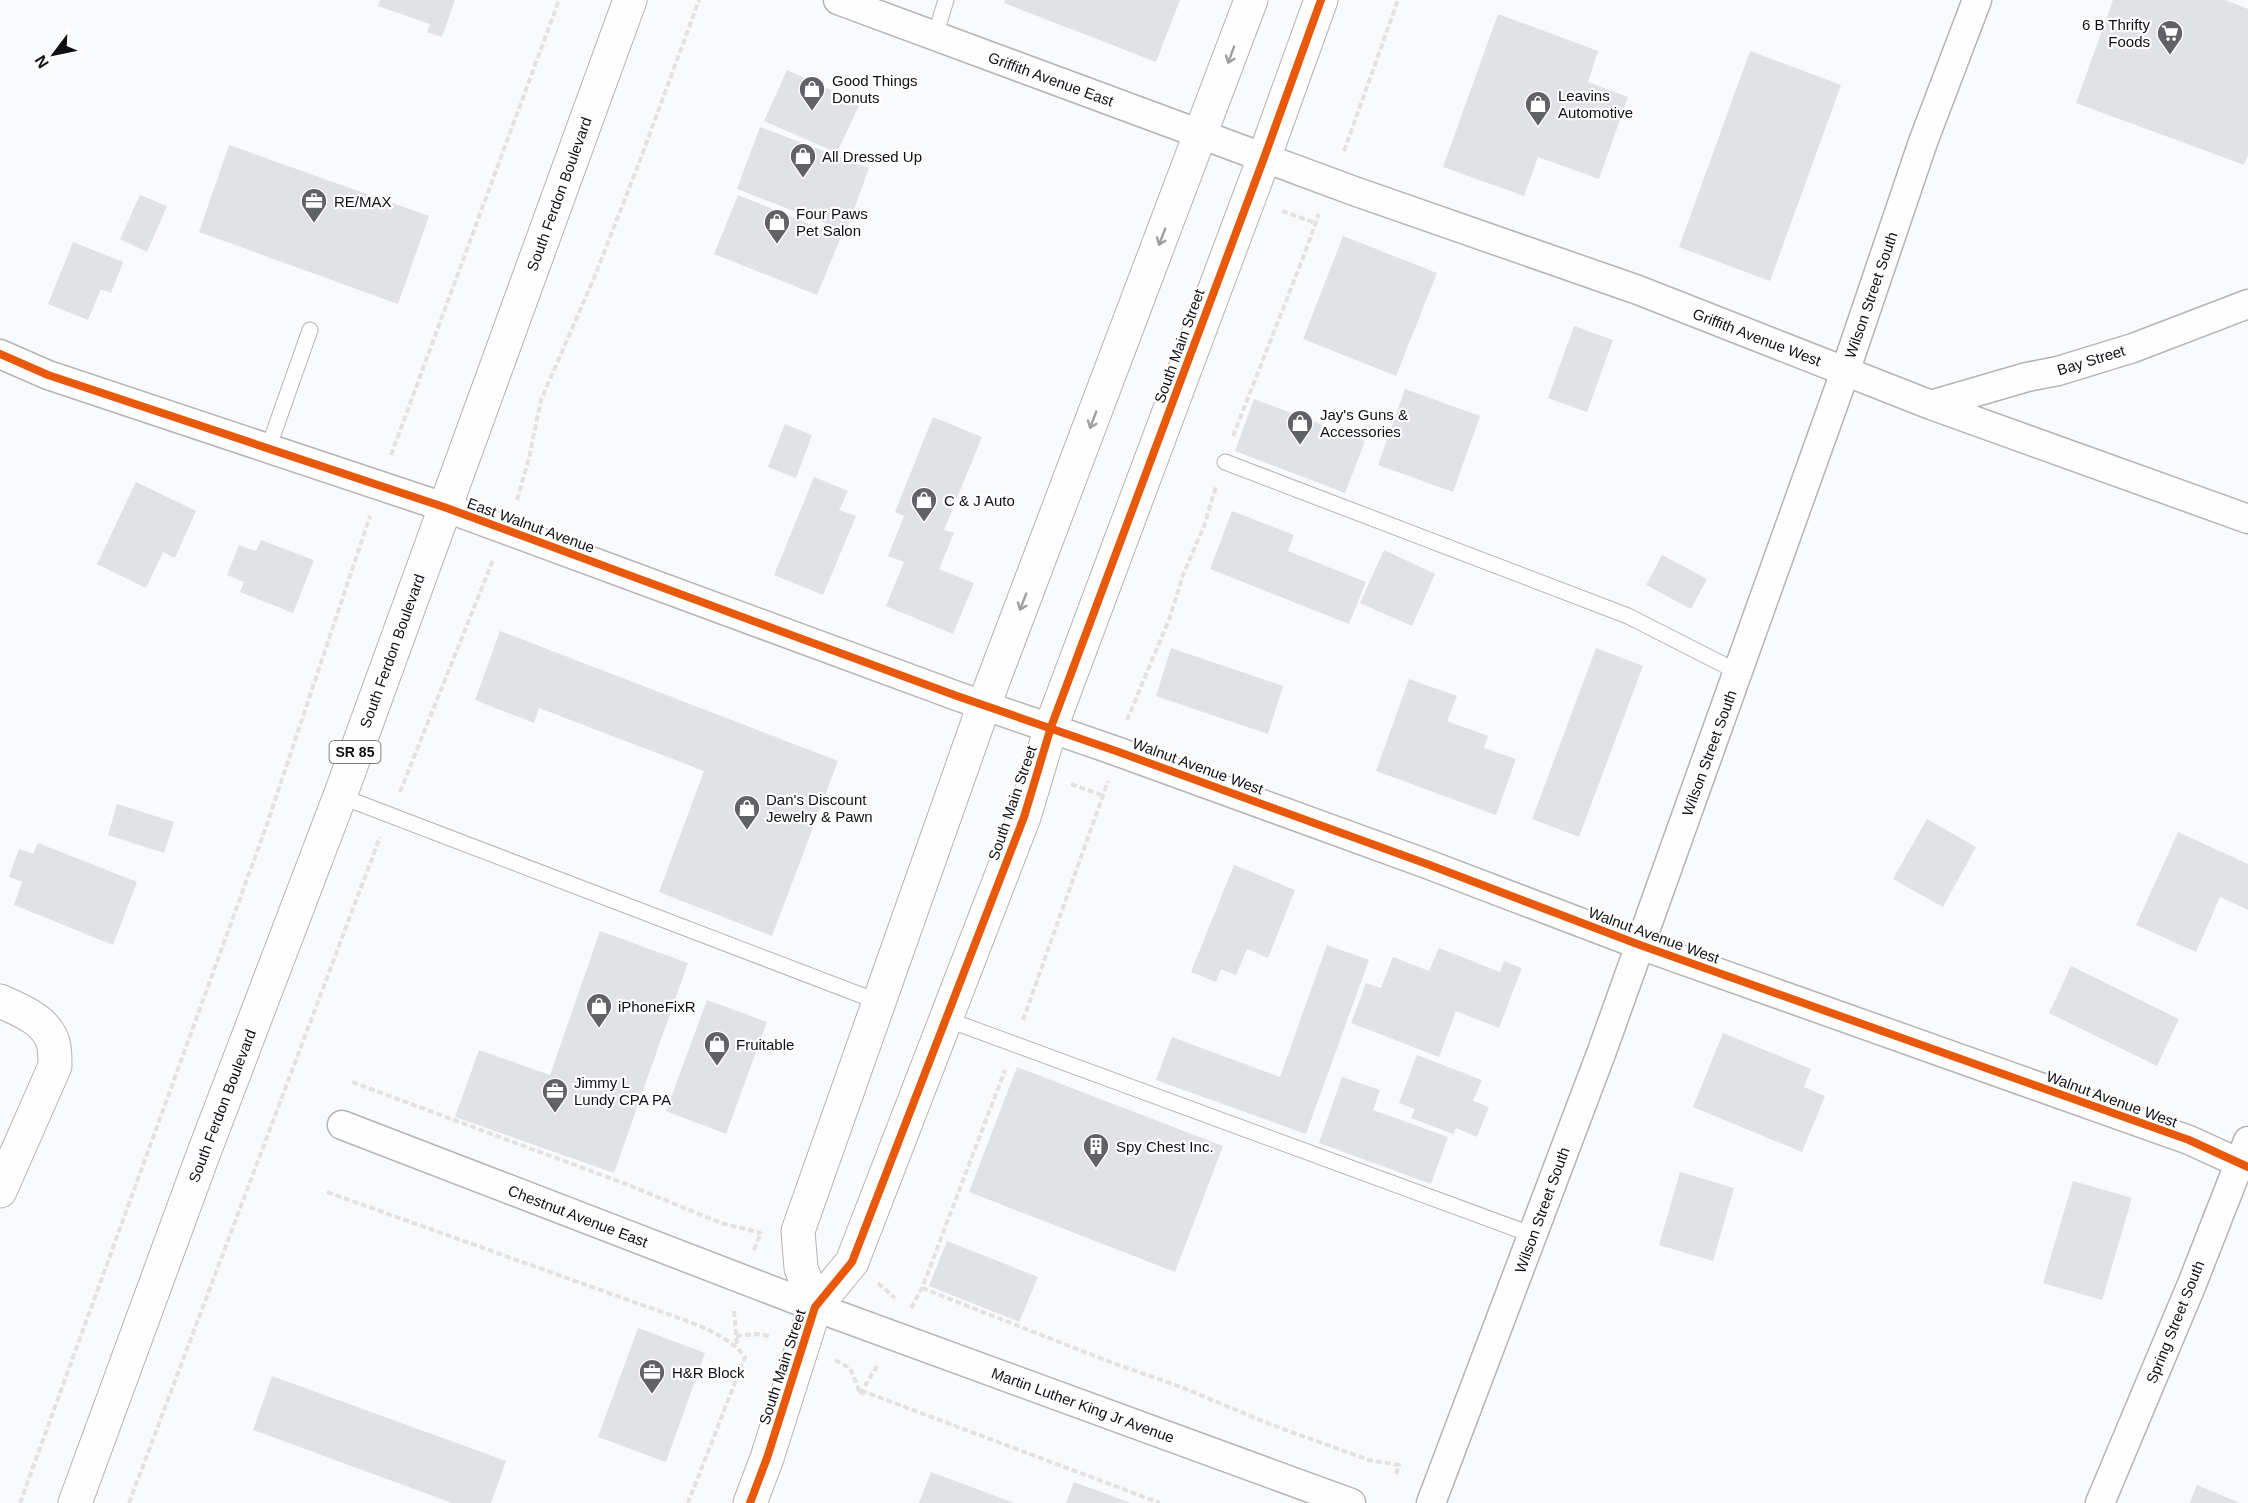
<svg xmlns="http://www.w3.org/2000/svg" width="2248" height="1503" font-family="Helvetica,sans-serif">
<rect width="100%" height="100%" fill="#f9fafb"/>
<path fill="#e1e2e6" d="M380,0h75l-13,37 -15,-5 3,-8 -52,-18z
M1005,0h175l-24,62 -152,-59z
M2113,0h112l23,9v146l-4,10 -168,-62z
M1498,14l100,37 -10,31 40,15 -29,82 -61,-22 -14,39 -81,-29z
M1750,51l91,34 -71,196 -91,-34z
M787,70l73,33 -23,50 -73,-32z
M760,127l109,41 -23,63 -109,-42z
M229,145l200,71 -31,88 -199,-72z
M140,195l27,11 -20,46 -27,-13z
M738,195l103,42 -24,58 -103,-41z
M1343,236l94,37 -41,103 -93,-37z
M73,242l50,20 -12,31 -10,-4 -13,31 -40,-16z
M1574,326l39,14 -26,72 -39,-14z
M1405,389l75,27 -27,76 -75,-27z
M1254,399l111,42 -20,52 -110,-42z
M933,417l49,20 -38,93 10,3 -15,36 35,14 -21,51 -67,-28 18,-44 -16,-6 16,-40 -9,-4z
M785,424l27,11 -16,43 -28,-11z
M814,477l34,14 -9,19 17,6 -33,79 -49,-20z
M136,482l60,29 -21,47 -12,-6 -17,36 -49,-24z
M1232,511l62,24 -6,16 78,31 -17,42 -139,-55z
M261,540l53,20 -21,53 -53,-21 4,-10 -17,-7 12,-30 17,6z
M1384,550l51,24 -23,52 -52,-23z
M1662,555l45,24 -16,30 -45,-24z
M500,631l338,130 -66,175 -113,-44 45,-121 -165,-63 -5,15 -59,-23z
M1171,648l112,38 -15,48 -112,-38z
M1596,648l47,18 -64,171 -47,-18z
M1409,679l48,17 -10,25 41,15 -4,12 32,11 -20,56 -120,-44z
M117,804l57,18 -10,31 -56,-18z
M1927,819l49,28 -33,60 -50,-28z
M2178,832l70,32v46l-28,-13 -24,55 -60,-27z
M38,843l99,39 -24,63 -99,-40 8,-23 -13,-5 10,-28 14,5z
M1234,865l61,25 -27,68 -21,-9 -11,26 -15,-6 -5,13 -25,-10z
M600,931l88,32 -74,210 -159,-56 24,-67 71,25z
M1327,945l42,15 -63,174 -150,-54 16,-43 108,40z
M1439,948l61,24 4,-11 18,7 -23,60 -43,-17 -17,46 -88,-34 15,-40 15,5 12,-31 36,14z
M2071,966l108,53 -22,47 -108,-53z
M707,1000l60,22 -41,112 -60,-23z
M1723,1033l88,36 -7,18 21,9 -23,56 -109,-45z
M1417,1055l65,25 -9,21 16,6 -12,30 -21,-9 -3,6 -42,-16 4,-9 -16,-6z
M1017,1067l206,79 -48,126 -206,-80z
M1342,1077l38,13 -7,20 75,27 -17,47 -112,-41z
M1680,1172l54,16 -21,73 -54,-16z
M2073,1181l59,17 -30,102 -59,-17z
M947,1241l91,36 -19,45 -90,-36z
M638,1328l67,25 -39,109 -68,-25z
M272,1376l234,85 -15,42h-39l-199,-73z
M931,1472l83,31h-95z
M1074,1482l57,21h-65z
M2197,1485l43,18h-50z"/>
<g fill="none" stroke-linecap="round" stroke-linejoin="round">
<g stroke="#b3b4b6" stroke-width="17">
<path id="service" d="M935,36l11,-36
M268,449l42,-119
M1225,462l403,154 110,56
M340,796l539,206
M946,1019l587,216"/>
</g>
<g stroke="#b3b4b6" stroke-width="31">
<path id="minor" d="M838,0l516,191 284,99 293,115 317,114
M0,354l48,21 396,132 513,189 159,55 311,113 213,81 549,195 59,27
M1931,405l96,-28 31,-6 75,-23 115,-44
M342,1125l473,182 536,196
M1431,1503l171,-452 243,-679 78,-230 54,-142
M2100,1503l92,-219 56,-143"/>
</g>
<g stroke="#b3b4b6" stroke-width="35">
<path id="tertiary" d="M0,1001c20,9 50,20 54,46 1,6 1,13 1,19l-55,125
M815,1307l-14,-39 -3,-37 186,-526 267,-705
M750,1503l17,-45 48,-151 37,-45 172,-445 27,-90 213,-569 57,-158"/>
</g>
<g stroke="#b3b4b6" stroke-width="35">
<path id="primary" d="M75,1503l128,-348 137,-359 290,-796"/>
</g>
<path stroke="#e2e2e3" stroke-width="4" stroke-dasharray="6 3" stroke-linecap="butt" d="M1344,151l54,-151
M1282,211l33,12
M1233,436l71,-181 15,-41
M391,455l168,-455
M517,500l12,-42 12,-58 53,-122 45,-115 60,-163
M1127,720l43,-103 13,-42 21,-49 12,-40
M1071,784l33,12
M400,792l93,-232
M1023,1020l85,-239
M352,1082l274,102 95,39 40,10
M327,1192l318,114c32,12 80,24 100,51l-57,146
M754,1250l7,-18
M878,1283l17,15
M922,1288l188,74 71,25 91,38 97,35 30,5 -3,9
M911,1308l11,-20 83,-218
M734,1311l3,35
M736,1336l20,-2 13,2
M835,1360l15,8 10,25
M861,1393l4,-1 295,111
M860,1394l17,-28
M20,1503l246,-676 104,-311
M129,1503l251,-666"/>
<use href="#service" stroke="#fefefe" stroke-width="15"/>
<use href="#minor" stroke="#fefefe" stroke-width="28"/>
<use href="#tertiary" stroke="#fefefe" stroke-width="33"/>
<use href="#primary" stroke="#fefefe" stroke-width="33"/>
<g stroke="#fff" stroke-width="11">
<path id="cycleway" d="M0,354l48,21 396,132 513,189 159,55 311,113 213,81 549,195 59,27
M750,1503l17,-45 48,-151 37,-45 172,-445 27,-90 213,-569 57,-158"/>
</g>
<use href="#cycleway" stroke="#e8590c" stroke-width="8"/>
</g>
<defs><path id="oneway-shaft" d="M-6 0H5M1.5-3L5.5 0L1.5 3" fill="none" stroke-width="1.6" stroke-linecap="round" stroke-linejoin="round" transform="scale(1.5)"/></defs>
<g stroke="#9e9fa1">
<use href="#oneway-shaft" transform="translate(1231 55) rotate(110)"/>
<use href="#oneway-shaft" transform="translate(1162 237) rotate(111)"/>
<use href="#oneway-shaft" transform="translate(1093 420) rotate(111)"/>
<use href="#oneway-shaft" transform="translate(1023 602) rotate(111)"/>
</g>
<defs>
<g id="supermarket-pin" transform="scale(1.35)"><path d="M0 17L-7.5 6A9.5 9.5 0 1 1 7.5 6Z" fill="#616266" stroke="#fff"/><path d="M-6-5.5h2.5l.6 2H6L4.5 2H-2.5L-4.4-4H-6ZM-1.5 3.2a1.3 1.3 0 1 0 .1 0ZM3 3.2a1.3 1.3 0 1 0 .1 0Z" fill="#fff"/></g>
<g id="shop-pin" transform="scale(1.35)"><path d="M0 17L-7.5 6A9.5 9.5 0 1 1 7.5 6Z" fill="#616266" stroke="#fff"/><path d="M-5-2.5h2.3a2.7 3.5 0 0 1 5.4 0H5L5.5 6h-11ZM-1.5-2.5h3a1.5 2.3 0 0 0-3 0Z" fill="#fff"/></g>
<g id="office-pin" transform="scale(1.35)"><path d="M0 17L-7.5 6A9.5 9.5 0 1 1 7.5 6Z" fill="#616266" stroke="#fff"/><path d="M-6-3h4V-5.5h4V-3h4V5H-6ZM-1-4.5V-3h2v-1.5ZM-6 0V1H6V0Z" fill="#fff"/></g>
<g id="building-pin" transform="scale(1.35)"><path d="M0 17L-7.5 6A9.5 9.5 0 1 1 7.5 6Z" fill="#616266" stroke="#fff"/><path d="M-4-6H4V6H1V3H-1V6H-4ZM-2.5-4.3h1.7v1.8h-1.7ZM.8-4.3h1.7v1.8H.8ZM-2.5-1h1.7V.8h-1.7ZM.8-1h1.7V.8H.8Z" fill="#fff"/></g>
</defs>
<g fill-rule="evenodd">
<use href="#supermarket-pin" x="2170" y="33"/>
<use href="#shop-pin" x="812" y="89"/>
<use href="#shop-pin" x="1538" y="104"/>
<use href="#shop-pin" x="803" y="156"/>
<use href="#office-pin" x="314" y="201"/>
<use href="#shop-pin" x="777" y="222"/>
<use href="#shop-pin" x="1300" y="423"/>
<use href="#shop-pin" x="924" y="500"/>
<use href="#shop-pin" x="747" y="808"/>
<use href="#shop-pin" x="599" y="1006"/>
<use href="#shop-pin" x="717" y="1044"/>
<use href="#office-pin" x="555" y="1091"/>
<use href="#building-pin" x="1096" y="1146"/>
<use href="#office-pin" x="652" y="1372"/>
</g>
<g text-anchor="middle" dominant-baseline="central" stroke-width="4.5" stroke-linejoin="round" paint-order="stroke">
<rect fill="#fff" stroke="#57585b" stroke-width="1.5" x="329.5" y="741" width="51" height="22" rx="4.5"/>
<g font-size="14" font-weight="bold" fill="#0f1015">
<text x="355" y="752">SR 85</text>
</g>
<g font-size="15" fill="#0f1015" stroke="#fff" text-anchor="start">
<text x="2150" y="24" text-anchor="end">6 B Thrifty<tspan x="2150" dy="17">Foods</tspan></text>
<text x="832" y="80">Good Things<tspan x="832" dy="17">Donuts</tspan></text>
<text x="1558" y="95">Leavins<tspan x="1558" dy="17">Automotive</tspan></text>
<text x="822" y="156">All Dressed Up</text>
<text x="334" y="201">RE/MAX</text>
<text x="796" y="213">Four Paws<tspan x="796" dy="17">Pet Salon</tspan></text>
<text x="1320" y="414">Jay's Guns &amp;<tspan x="1320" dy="17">Accessories</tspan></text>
<text x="944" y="500">C &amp; J Auto</text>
<text x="766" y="799">Dan's Discount<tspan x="766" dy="17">Jewelry &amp; Pawn</tspan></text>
<text x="618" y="1006">iPhoneFixR</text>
<text x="736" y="1044">Fruitable</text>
<text x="574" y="1082">Jimmy L<tspan x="574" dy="17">Lundy CPA PA</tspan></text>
<text x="1116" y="1146">Spy Chest Inc.</text>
<text x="672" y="1372">H&amp;R Block</text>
</g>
<g font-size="15" fill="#0f1015" stroke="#fff">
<text transform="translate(1051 79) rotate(20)">Griffith Avenue East</text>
<text transform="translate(559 194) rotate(-70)">South Ferdon Boulevard</text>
<text transform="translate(1871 295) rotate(-71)">Wilson Street South</text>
<text transform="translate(1757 337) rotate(21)">Griffith Avenue West</text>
<text transform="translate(1179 346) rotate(-70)">South Main Street</text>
<text transform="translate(2091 360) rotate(-17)">Bay Street</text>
<text transform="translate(531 525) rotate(20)">East Walnut Avenue</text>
<text transform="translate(392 651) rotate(-70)">South Ferdon Boulevard</text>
<text transform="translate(1709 753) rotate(-70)">Wilson Street South</text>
<text transform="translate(1198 766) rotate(20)">Walnut Avenue West</text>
<text transform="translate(1012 803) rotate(-71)">South Main Street</text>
<text transform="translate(1654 935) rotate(20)">Walnut Avenue West</text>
<text transform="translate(2112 1099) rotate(20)">Walnut Avenue West</text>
<text transform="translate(222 1106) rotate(-69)">South Ferdon Boulevard</text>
<text transform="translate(1542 1210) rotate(-70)">Wilson Street South</text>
<text transform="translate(578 1216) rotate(21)">Chestnut Avenue East</text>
<text transform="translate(2175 1322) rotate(-68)">Spring Street South</text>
<text transform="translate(782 1367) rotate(-72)">South Main Street</text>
<text transform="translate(1083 1405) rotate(20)">Martin Luther King Jr Avenue</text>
</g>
</g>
<g transform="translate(54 54) rotate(238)" stroke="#ffffff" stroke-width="4.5" paint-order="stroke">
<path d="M0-4.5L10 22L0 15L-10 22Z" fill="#0f1015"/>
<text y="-9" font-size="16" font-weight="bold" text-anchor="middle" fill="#0f1015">N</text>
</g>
</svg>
